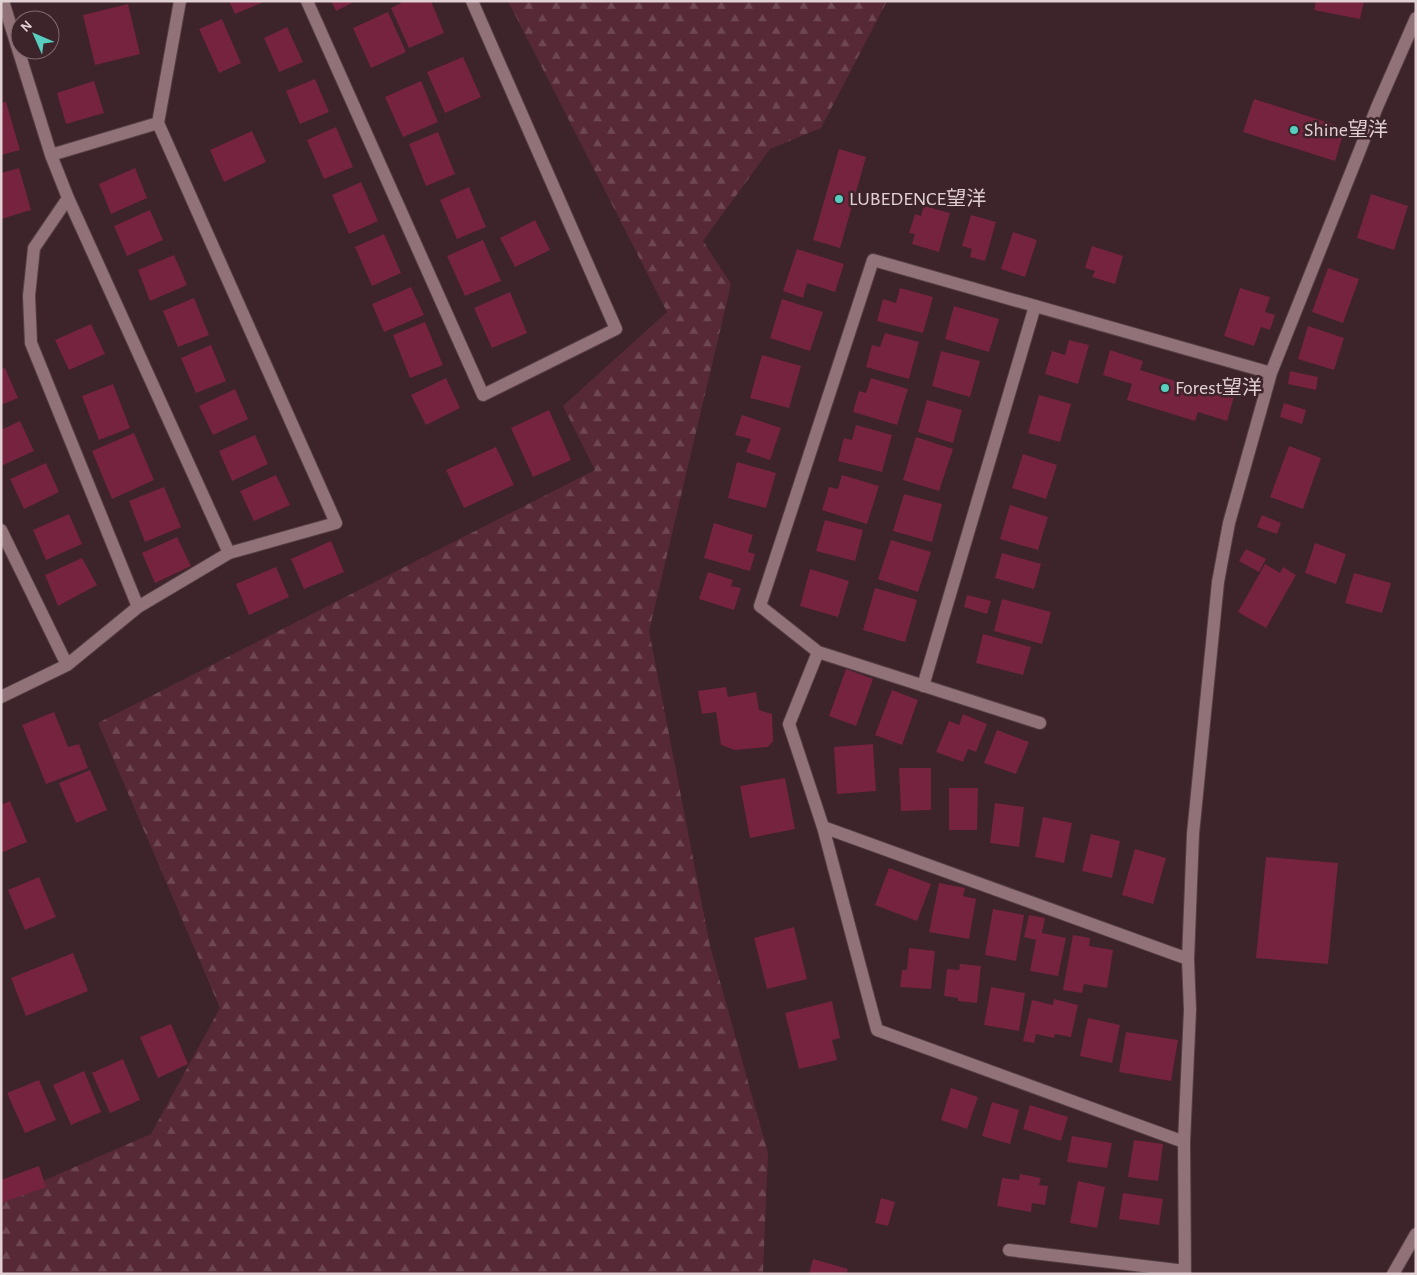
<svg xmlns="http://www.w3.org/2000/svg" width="1417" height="1275" font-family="'Alegreya Sans','Noto Sans JP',sans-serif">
<defs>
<pattern id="forest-firs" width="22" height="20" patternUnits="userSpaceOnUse" patternTransform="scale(1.25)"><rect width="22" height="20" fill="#572936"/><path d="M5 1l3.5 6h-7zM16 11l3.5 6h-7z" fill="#6f4752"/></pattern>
</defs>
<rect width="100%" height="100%" fill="#3d232a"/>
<path fill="url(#forest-firs)" d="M508,1h379l-66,127 -51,21 -67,92 28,43 -82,347 61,315 58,207 -5,121h-762v-75l150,-65 69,-126 -122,-285 497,-253 -32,-64 104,-94z"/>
<path fill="#75233f" d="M229,1h37l-31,13z
M331,1h25l-20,10z
M405,1h26l13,32 -35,15 -18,-40z
M1316,1h48l-4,18 -46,-9z
M128,4l12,50 -45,11 -12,-50z
M388,12l18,40 -35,16 -18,-40z
M222,19l19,44 -22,10 -20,-44z
M287,27l16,35 -24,10 -15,-34z
M463,57l18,40 -36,16 -18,-41z
M315,79l14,33 -29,12 -14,-33z
M94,81l10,32 -38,11 -9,-31z
M421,81l17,41 -35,15 -18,-40z
M1254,99l91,29 -10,33 -92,-29z
M6,102l14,48 -19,5v-52z
M336,127l17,40 -29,12 -17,-39z
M252,131l14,31 -42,20 -14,-32z
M438,132l17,42 -29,12 -17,-42z
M839,149l27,8 -26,91 -27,-8z
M19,168l12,42 -30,9v-46z
M135,168l12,30 -36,16 -12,-30z
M361,182l17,39 -29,13 -17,-39z
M469,187l17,40 -29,12 -17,-39z
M1371,194l37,12 -14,44 -37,-12z
M924,206l26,7 -11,39 -27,-8 3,-10 -6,-1 6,-19 6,2z
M150,210l13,30 -36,16 -13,-30z
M971,215l25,7 -11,39 -15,-4 2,-8 -10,-3z
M535,220l15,30 -35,17 -15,-29z
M1013,232l24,8 -12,37 -24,-8z
M384,234l17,39 -29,13 -17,-39z
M483,240l18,41 -36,15 -18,-40z
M1092,246l31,10 -8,28 -23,-7 3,-6 -10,-3z
M797,249l47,15 -9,28 -28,-9 -4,15 -20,-7z
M174,255l13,30 -37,16 -12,-31z
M1328,268l31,11 -16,44 -31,-11z
M411,287l13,28 -40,17 -12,-28z
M900,288l33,9 -10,36 -46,-12 6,-22 13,4z
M1240,288l30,9 -5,15 10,3 -5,15 -9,-3 -7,19 -30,-10z
M510,292l17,41 -35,15 -18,-40z
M194,298l15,37 -31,12 -15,-36z
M782,299l41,13 -13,39 -40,-13z
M954,306l45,13 -10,33 -44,-13z
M425,322l18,43 -33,13 -17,-43z
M91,324l14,30 -36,16 -14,-30z
M1308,326l36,12 -10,32 -36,-11z
M885,333l34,9 -10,37 -43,-12 6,-22 8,2z
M1069,340l20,5 -11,39 -33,-10 7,-23 13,4z
M211,345l15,36 -30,12 -15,-35z
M1110,350l33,11 -3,9 68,21 1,-6 26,8 -8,28 -29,-9 -3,9 -68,-21 5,-16 -29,-9z
M941,351l39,10 -10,36 -38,-11z
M762,355l39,11 -12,42 -39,-10z
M5,368l13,30 -17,7v-36z
M1290,371l28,6 -2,13 -28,-6z
M446,378l14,30 -34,17 -15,-30z
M871,378l37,11 -11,36 -44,-13 6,-21 7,2z
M113,384l17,44 -31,12 -17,-44z
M235,389l13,30 -35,16 -14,-29z
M1039,395l32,9 -11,38 -32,-9z
M927,400l35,10 -9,33 -35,-11z
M1284,403l22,7 -4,14 -22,-7z
M549,410l22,50 -38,17 -22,-49z
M742,415l39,13 -11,32 -24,-8 5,-13 -16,-4z
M20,421l14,30 -33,15v-36z
M856,425l36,10 -10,37 -44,-11 6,-23 8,2z
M134,433l20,47 -42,19 -20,-48z
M255,435l13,29 -36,17 -13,-30z
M916,437l37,12 -14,42 -36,-11z
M1289,446l32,12 -18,51 -33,-12z
M496,447l18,38 -50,23 -18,-38z
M1023,454l34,11 -11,34 -34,-11z
M737,462l39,11 -10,35 -38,-10z
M46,463l13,29 -35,17 -14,-30z
M276,475l14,30 -36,16 -14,-30z
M842,475l37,11 -12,38 -45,-14 7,-23 9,2z
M164,487l17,40 -36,15 -16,-41z
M904,494l38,10 -10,38 -39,-11z
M1010,505l38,12 -10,33 -38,-11z
M69,514l13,30 -36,16 -13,-30z
M1262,515l19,8 -4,11 -20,-7z
M825,520l38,10 -8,31 -39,-10z
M714,523l39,12 -5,17 7,2 -5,17 -46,-13z
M177,537l14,29 -36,17 -13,-30z
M891,540l40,12 -13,40 -40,-13z
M331,541l13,31 -40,17 -13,-30z
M1315,543l31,11 -10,30 -31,-11z
M1246,549l20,10 -7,13 -20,-11z
M1002,553l39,11 -7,25 -39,-11z
M82,558l15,27 -39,21 -13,-31z
M1265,564l15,9 3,-6 13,8 -30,53 -28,-16z
M276,567l13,30 -40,18 -13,-31z
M810,569l39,12 -11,36 -38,-11z
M708,572l25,8 -2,6 10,2 -7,22 -35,-11z
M1354,573l37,10 -9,30 -37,-10z
M875,588l42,12 -12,42 -42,-12z
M967,595l24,6 -4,13 -23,-7z
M1002,599l49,13 -9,32 -48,-13z
M983,634l48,13 -8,28 -47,-12z
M846,669l27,10 -17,47 -27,-10z
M726,687l2,10 28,-5 3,18 13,4 1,27 -5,6 -33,3 -14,-5 -5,-33 -14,2 -4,-23z
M892,690l26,10 -16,45 -27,-10z
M54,712l14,35 11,-3 9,24 -42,16 -24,-59z
M963,714l24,10 -11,28 -8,-3 -5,13 -27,-10 13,-31 10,4z
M997,730l32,12 -13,32 -32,-11z
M873,744l3,47 -39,3 -3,-47z
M899,768h32v42l-30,1z
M90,770l17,40 -31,13 -17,-40z
M785,778l10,51 -45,9 -10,-52z
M949,788h29l-1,42h-28z
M10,801l17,41 -26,11v-48z
M995,803l29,4 -5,40 -29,-4z
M1043,817l29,6 -8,40 -29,-6z
M1091,834l29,7 -8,37 -30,-7z
M1135,849l31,9 -13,46 -31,-9z
M1266,857l72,6 -10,101 -72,-6z
M889,868l42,16 -14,37 -42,-16z
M39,877l17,40 -31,13 -17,-40z
M939,883l26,5 -2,8 13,3 -7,40 -40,-7z
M993,909l31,6 -8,46 -31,-6z
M1029,915l16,3 -3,15 24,5 -8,38 -28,-5 6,-31 -12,-3z
M794,927l13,52 -40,10 -13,-51z
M1073,935l17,3 -1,8 24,4 -6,38 -23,-4 -2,9 -19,-3z
M909,948l26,3 -4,38 -31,-2 2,-17h5z
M73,953l15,38 -62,25 -15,-38z
M960,964l21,2 -4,37 -19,-2v-3l-14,-2 3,-27 12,1z
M991,987l34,6 -6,38 -35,-6z
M1054,999l24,6 -7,32 -16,-3 -1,4 -18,-4 -2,9 -11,-2 9,-41 21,5z
M832,1001l8,37 -8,2 5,20 -38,9 -14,-56z
M1088,1018l32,7 -8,38 -32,-7z
M171,1024l17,40 -30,14 -18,-41z
M1126,1032l52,8 -7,41 -52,-9z
M123,1059l17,41 -30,13 -18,-40z
M84,1071l17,41 -30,13 -18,-40z
M39,1080l17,40 -31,13 -18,-40z
M951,1088l27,9 -11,32 -26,-9z
M992,1102l27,8 -9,34 -28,-8z
M1030,1105l38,12 -7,24 -38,-12z
M1072,1136l40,7 -5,25 -40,-6z
M1134,1140l29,4 -5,37 -30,-4z
M39,1166l7,21 -45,16v-23z
M1020,1174l21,4 -2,7 9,1 -3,19 -13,-2 -1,9 -34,-6 5,-28 17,2z
M1078,1181l27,6 -8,41 -27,-5z
M1123,1193l40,6 -4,26 -40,-6z
M881,1198l14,4 -7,24 -13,-3z
M813,1259l35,10 -2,5h-37z"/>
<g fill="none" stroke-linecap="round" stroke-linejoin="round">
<g stroke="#553f44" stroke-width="14">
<path id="minor" d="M3,1l48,154 17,43 161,355
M307,1l176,394 133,-66 -144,-328
M51,155l107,-32
M68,198l-34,50 -5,48 2,47 107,264
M1,530l66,135
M818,652l-29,72 34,103 54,203 307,112
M923,686l112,-380
M1,697l66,-32 71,-58 91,-54 107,-30 -178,-400 22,-122
M1040,723l-222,-71 -58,-46 113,-346 398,113
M823,827l365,132
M1009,1250l176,21
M1185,1274l-1,-132 6,-132 -2,-51 5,-125 25,-252 11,-59 42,-150 106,-266 39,-89
M1393,1274l23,-40"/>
</g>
<use href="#minor" stroke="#917279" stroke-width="12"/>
</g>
<g fill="#58cec0" stroke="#3d232a" stroke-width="2">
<circle cx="1294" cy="130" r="5"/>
<circle cx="839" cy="199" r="5"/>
<circle cx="1165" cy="388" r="5"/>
</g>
<g text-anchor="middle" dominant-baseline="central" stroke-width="5" stroke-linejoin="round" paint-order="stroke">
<g font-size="20" fill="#e2d1d4" stroke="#3d232a" text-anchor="start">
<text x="1304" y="130">Shine望洋</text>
<text x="849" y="199">LUBEDENCE望洋</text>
<text x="1175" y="388">Forest望洋</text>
</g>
</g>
<rect width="1417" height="1275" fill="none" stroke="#e2d1d4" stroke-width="5"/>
<g transform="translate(35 35) rotate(315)"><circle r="24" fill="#3d232a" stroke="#7f696e"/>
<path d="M0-4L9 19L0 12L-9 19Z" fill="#58cec0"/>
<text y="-8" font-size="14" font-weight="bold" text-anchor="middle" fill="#e2d1d4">N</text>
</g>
</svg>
